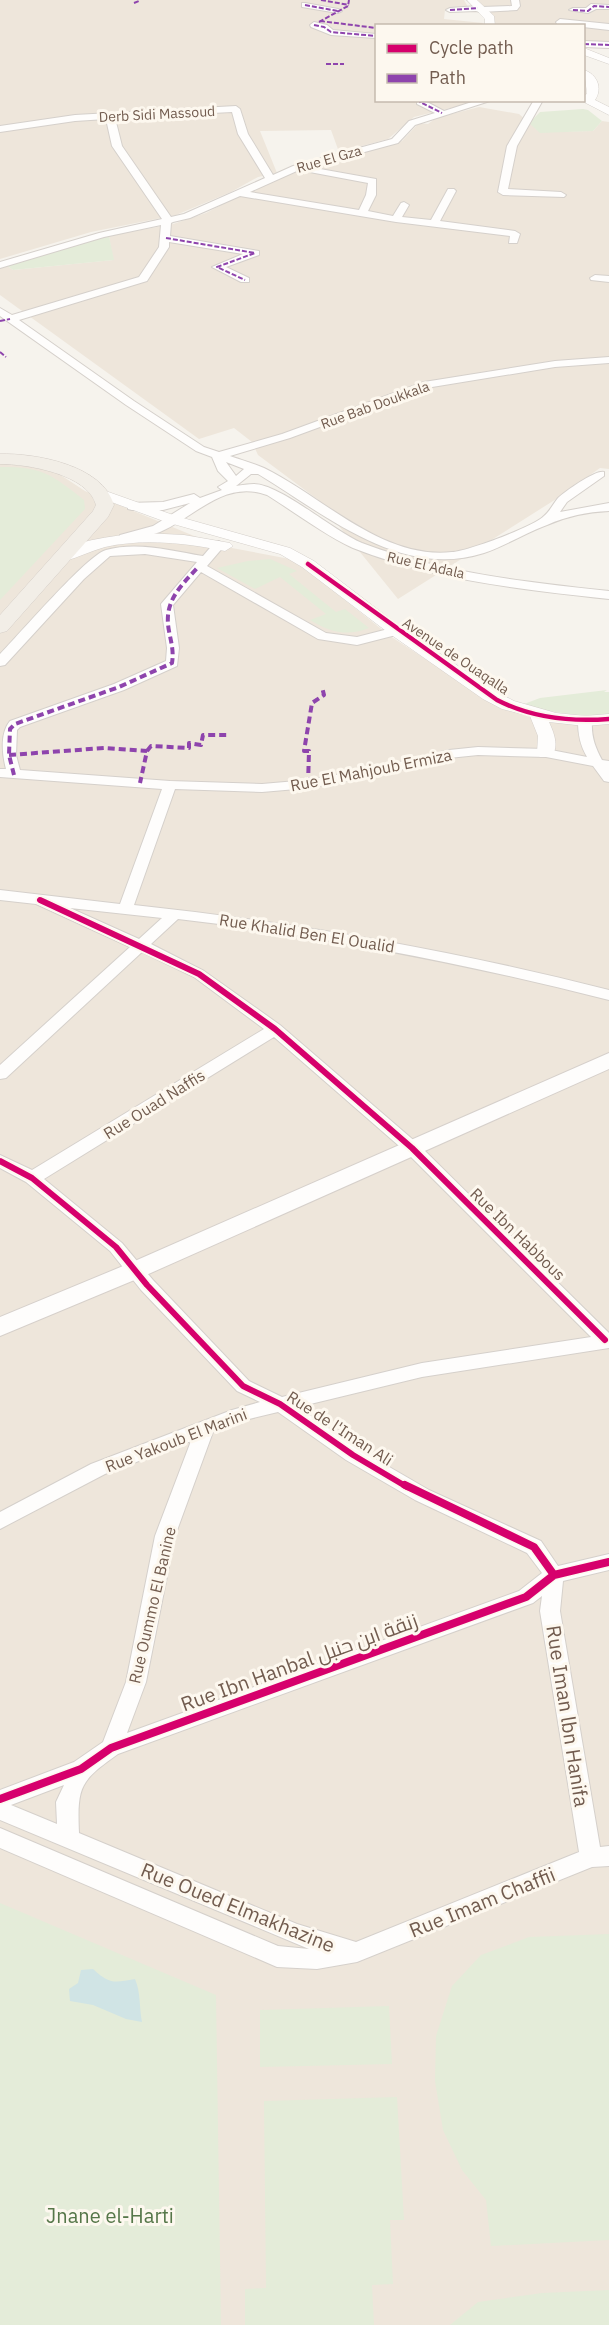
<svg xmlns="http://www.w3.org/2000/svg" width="609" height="2325" font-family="'IBM Plex Sans',Cairo,sans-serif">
<rect width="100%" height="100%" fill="#f6f3ed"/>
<path fill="#eee6db" d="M0,0h464l4,7 -23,3 -1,9 39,4 -1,2 -106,1v74l103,1 -65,16 -26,22 -49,13 -8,-22 -71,1 17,42 -19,4 -27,15 -55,23 -85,17 -91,27z
M475,0h134v44l-25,-1v-17l-95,-1z
M479,107l40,7 21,18 53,-1 9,-10 7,1v347l-9,-1 -47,33 -155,98 -81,-100 -59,-44 -6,-13 -18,-14 -35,11 -199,-144v-28l6,-2 7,5 100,-10 -4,-24 64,-12 33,-11 56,-29 40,-15 100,-28 17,-18 9,1 8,-6z
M0,463h22l34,9 29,19 131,54 79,15 95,76 100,65 23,9 96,11v1604h-609z"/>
<path fill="#e4ecd9" d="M583,109l5,1 14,11 -9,10 -53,2 -11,-10 11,-11z
M109,236l5,24 -101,10 -7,-5z
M0,467c43,0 51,7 84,33l1,9 -85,91z
M270,559l27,12 -8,3 47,38 9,-3 24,19c-22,9 -39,4 -59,-8l16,-6 -46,-37 -25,12 -38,-21 31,-7z
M607,690l-3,2h5v23c-29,2 -58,-2 -85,-11l16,-6z
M0,1903l216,92 5,330h-221z
M609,1934v306l-118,6 -5,-46 -24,-30 -19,-40 -8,-49 1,-45 16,-50 29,-31 48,-18z
M389,2006l3,58 -132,3v-57z
M397,2097l7,123h-14l3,64 -21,1 2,40h-129v-36l21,-1 -2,-187z
M609,2290v35h-159l28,-23 64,-9z"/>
<path fill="#d0e4e5" d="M93,1969c16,15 21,14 42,10 6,14 4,28 7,43l-16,-3 -33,-14 -23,-4 -1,-12 9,-6 3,-13z"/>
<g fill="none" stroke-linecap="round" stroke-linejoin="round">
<g stroke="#d5d0cb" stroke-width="2">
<path id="minor" d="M511,0h8l1,6 -3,4 -37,2 -4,-1 -26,1 -4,-2 4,-2 28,-2 4,1 30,-1z
M305,3l33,6 4,2 -4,2 -36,-6v-4z
M591,4l18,1v4h-13l-8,4 -19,-3 4,-2h13z
M560,19l49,5v6l-52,-6 -1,-2z
M314,22l13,3 6,5 43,4v4l-45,-3 -20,-8 -1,-2z
M584,41l25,1v6l-25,-1z
M417,100h11l-1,2 17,9 34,-11h15l-78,25 -17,18 -89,24 67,12v16l-8,16 25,5 8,-13 3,-1 5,3 -7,12 29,3 17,-31h6l2,2 -16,30 75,10 5,3 -3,9h-8l1,-7 -114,-14 -156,-26 -50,22 -17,4 -2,1 -1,13 89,15v4l-33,12 23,11v4h-8l-29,-15 31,-13 -74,-12v5l-22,34 -128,39 115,81 70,46 15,5 63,-18 142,-52 131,-21 54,-4v6l-54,4 -129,21 -136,50 -60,18c11,4 23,7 34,12 58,28 118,92 188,84 16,-1 83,-26 92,-36 6,-5 9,-12 14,-18 8,-7 37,-28 46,-26v4l-37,26 -7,10 49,-9v8c-22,1 -42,5 -62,14 -22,8 -42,21 -63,28 -84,27 -159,-39 -226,-79h-7l-15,12c6,-1 12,-2 18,-2 26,0 81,48 108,59 79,30 164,39 247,48v8c-86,-9 -175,-19 -256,-51 -27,-12 -60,-37 -86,-53 -43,-16 -72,22 -107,37 -11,4 -24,7 -36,10l-4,-1v-6l33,-9 37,-23 -27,7h-31l-4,-1v-6l35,-1 31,-8 6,4 22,-8 -4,-3 10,-6 -10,-10 -6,-14 -16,-6 -70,-46 -126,-89v-8l12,7 127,-38 20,-30 2,-22 -57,12 -104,31v-6l99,-29 63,-14 -50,-73 -6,-27 -31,2 -75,11v-6l75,-11 161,-9 4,3 8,25 25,41 20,-9 99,-27 17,-18 26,-8 -18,-9zM232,112l6,22 27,44 -81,36 -13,3 -49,-71 -7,-28zM299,170l69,13 -2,12 -7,15 -109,-18zM226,462l18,7 -8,7z
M534,100h9l-26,46 -9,43 53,3 5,3 -2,2 -61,-2 -5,-3 9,-46z
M595,275l14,1v6l-18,-2 -1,-2z
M219,541l6,4 -18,21 119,67 31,4 39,-10 6,4 -2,3 -43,11 -39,-6 -117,-67 -28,33 6,43 -2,18 -53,24 -104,37 -3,3 -1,25 4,15 150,11 92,3 46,-4 71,-13 70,-17 29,-3 68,2 41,8c-7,-12 -9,-23 -9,-36l7,-4 7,4c-1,15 3,26 10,39l7,1v21l-5,-1 -11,-15 -47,-9 -68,-2 -29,3 -70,17 -71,13 -46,4 -87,-3 -41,116c160,17 318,45 475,85v10c-142,-36 -285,-64 -431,-81l-27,25 53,27 76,54 138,119 191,189v15l-187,29 -124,30 62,43 69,40 112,51 17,25 51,-12v16l-46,11 -3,30 40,236 9,-1v20l-17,1 -235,95 -40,7 -40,-2 -277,-119v-20l278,118 31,3 -309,-129v-30l74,-28 29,-20 23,-60 29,-146 36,-95 -86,33 -105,55v-17l91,-48 141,-54 28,-8 -23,-11 -96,-101 -31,-39 -84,-69 -26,-14v-13l32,15 232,-141 -70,-52 -52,-25 -136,126 -6,1v-14l130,-118 -94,-43 -36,-4v-10l120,14 42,-115 -162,-12v-8h6c-4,-15 -6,-36 4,-48l104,-37 52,-23 1,-13 -6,-44 36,-42 -52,-8 -35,2 -26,23 -79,86 -5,1v-12c18,-18 87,-99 106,-104 31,-9 66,1 97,6l12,-14zM70,908l92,10 -23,21zM274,1037l132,115 185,185 -169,26 -140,34 -33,-16 -96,-101 -31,-37 -78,-64zM278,1412l68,48 69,40 112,53 15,20 -23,18 -392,142 19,-51 29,-146 38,-104 28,-11zM542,1596l-2,15 39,241 -223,90 -59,-18 -218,-91c-2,-47 1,-52 39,-79l415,-151zM64,1785l-8,17 1,22 -46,-19z"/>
</g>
<g stroke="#d5d0cb" stroke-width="1">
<path id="tertiary" d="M467,0h10l17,16 1,10h-10v-7z
M584,48l25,10v6l-25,-9z
M584,70c13,4 19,18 11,30l14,7v8l-29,-15h4v-5l3,-1z
M100,489l76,27 114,32 24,13 88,67 93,63 19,10 42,12 29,3 24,-2v10l-24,2 -36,-4c5,11 10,23 3,35h-12l-3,-4 1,-17 -8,-20 -28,-7 -19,-10 -93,-65 -88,-67 -22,-13 -114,-32 -71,-26 -2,-3z
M144,533l40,2 46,8 3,3 -8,5c-39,-8 -81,-13 -120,-4 -14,4 -26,10 -40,14l-8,-5c14,-17 66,-21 87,-23z"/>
</g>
<g stroke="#d6d0cb" stroke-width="2">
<path id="secondary" d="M609,1053v16l-465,207 -144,60v-19l128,-53z"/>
</g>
<g stroke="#d5cec8" stroke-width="1">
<path id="primary" d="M0,454c35,-1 103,11 114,51l-6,12 -101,114 -7,2v-18l93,-104 3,-6c-8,-31 -69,-41 -96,-41z"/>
</g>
<use href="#minor" fill="#fefdfc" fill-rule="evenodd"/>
<use href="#tertiary" fill="#fefdfc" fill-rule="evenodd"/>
<use href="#secondary" fill="#fefdfc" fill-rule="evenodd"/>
<use href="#primary" fill="#f2eee7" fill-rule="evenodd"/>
<path stroke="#8e44ad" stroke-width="2" stroke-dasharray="5 2" stroke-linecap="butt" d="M321,0l28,5
M134,3l5,-2
M305,5l33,6
M450,10l28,-2
M573,10l15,1 6,-5 15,1
M320,21l56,7
M319,22l29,-16 1,-6
M314,25l10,2 7,5 45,4
M584,44l25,1
M326,64h18
M424,100l-4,2 22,11
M166,238l89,15 -38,14 28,13
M0,321l10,-2
M0,352l6,5"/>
<path stroke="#8e44ad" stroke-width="4" stroke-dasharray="7 4" stroke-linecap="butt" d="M147,751l4,-5 38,2v-5l12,2 2,-10h24
M9,755l95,-7 43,3 -7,32
M14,775l-5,-20 1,-26 5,-5 104,-37 53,-24c2,-12 -1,-21 -3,-32 -6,-30 12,-45 30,-65
M308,784l1,-33h-5l8,-48 12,-8 -2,-8"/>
<g stroke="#fdf8ef" stroke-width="8">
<path id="cycleway-far2" d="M308,564l189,136c35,18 73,22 112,19"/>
</g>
<g stroke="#fdf8ef" stroke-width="10">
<path id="cycleway-far1" d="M40,900l159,74 76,55 137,119 193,192
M0,1161l32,17 84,69 31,38 96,101 37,18 73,51 54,32"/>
</g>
<g stroke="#fdf8ef" stroke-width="11">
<path id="cycleway" d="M405,1485l129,62 20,28
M0,1799l81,-30 30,-21 415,-151 28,-22 55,-13"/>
</g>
<use href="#cycleway-far2" stroke="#d6006c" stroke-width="4.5"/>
<use href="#cycleway-far1" stroke="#d6006c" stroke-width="6"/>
<use href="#cycleway" stroke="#d6006c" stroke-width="8"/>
</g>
<g text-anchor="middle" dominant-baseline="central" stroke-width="6" stroke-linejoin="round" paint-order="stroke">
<g font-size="14" fill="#725c4f" stroke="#fdf8ef">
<text transform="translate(157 114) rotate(-3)">Derb Sidi Massoud</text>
<text transform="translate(329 159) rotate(-16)">Rue El Gza</text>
<text transform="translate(375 405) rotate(-20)">Rue Bab Doukkala</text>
<text transform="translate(426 565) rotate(13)">Rue El Adala</text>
<text transform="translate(456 656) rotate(34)">Avenue de Ouaqalla</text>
</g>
<g font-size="16" fill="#725c4f" stroke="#fdf8ef">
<text transform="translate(371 770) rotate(-11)">Rue El Mahjoub Ermiza</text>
<text transform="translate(307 933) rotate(9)">Rue Khalid Ben El Oualid</text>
<text transform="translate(154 1104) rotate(-32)">Rue Ouad Naffis</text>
<text transform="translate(518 1234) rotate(44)">Rue Ibn Habbous</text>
<text transform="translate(340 1428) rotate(33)">Rue de l'Iman Ali</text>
<text transform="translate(176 1440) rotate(-21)">Rue Yakoub El Marini</text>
<text transform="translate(152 1605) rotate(-77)">Rue Oummo El Banine</text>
</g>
<g font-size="20" fill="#725c4f" stroke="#fdf8ef">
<text transform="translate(299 1662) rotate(-20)">Rue Ibn Hanbal زنقة ابن حنبل</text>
<text transform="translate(568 1716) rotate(81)">Rue Iman lbn Hanifa</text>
<text transform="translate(482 1902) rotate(-22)">Rue Imam Chaffii</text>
<text transform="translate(238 1907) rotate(22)">Rue Oued Elmakhazine</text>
</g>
<g font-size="20" fill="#567749" stroke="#fdf8ef">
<text x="110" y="2215">Jnane el-Harti</text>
</g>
</g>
<rect x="375" y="24" width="210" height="78" fill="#fdf8ef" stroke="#c5baaf" stroke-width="1.5"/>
<rect x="387" y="44" width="30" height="9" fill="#d6006c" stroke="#c5baaf" stroke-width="1.5"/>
<text x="429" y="54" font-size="18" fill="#725c4f">Cycle path</text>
<rect x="387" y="74" width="30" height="9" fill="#8e44ad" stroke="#c5baaf" stroke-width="1.5"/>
<text x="429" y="84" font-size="18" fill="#725c4f">Path</text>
</svg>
